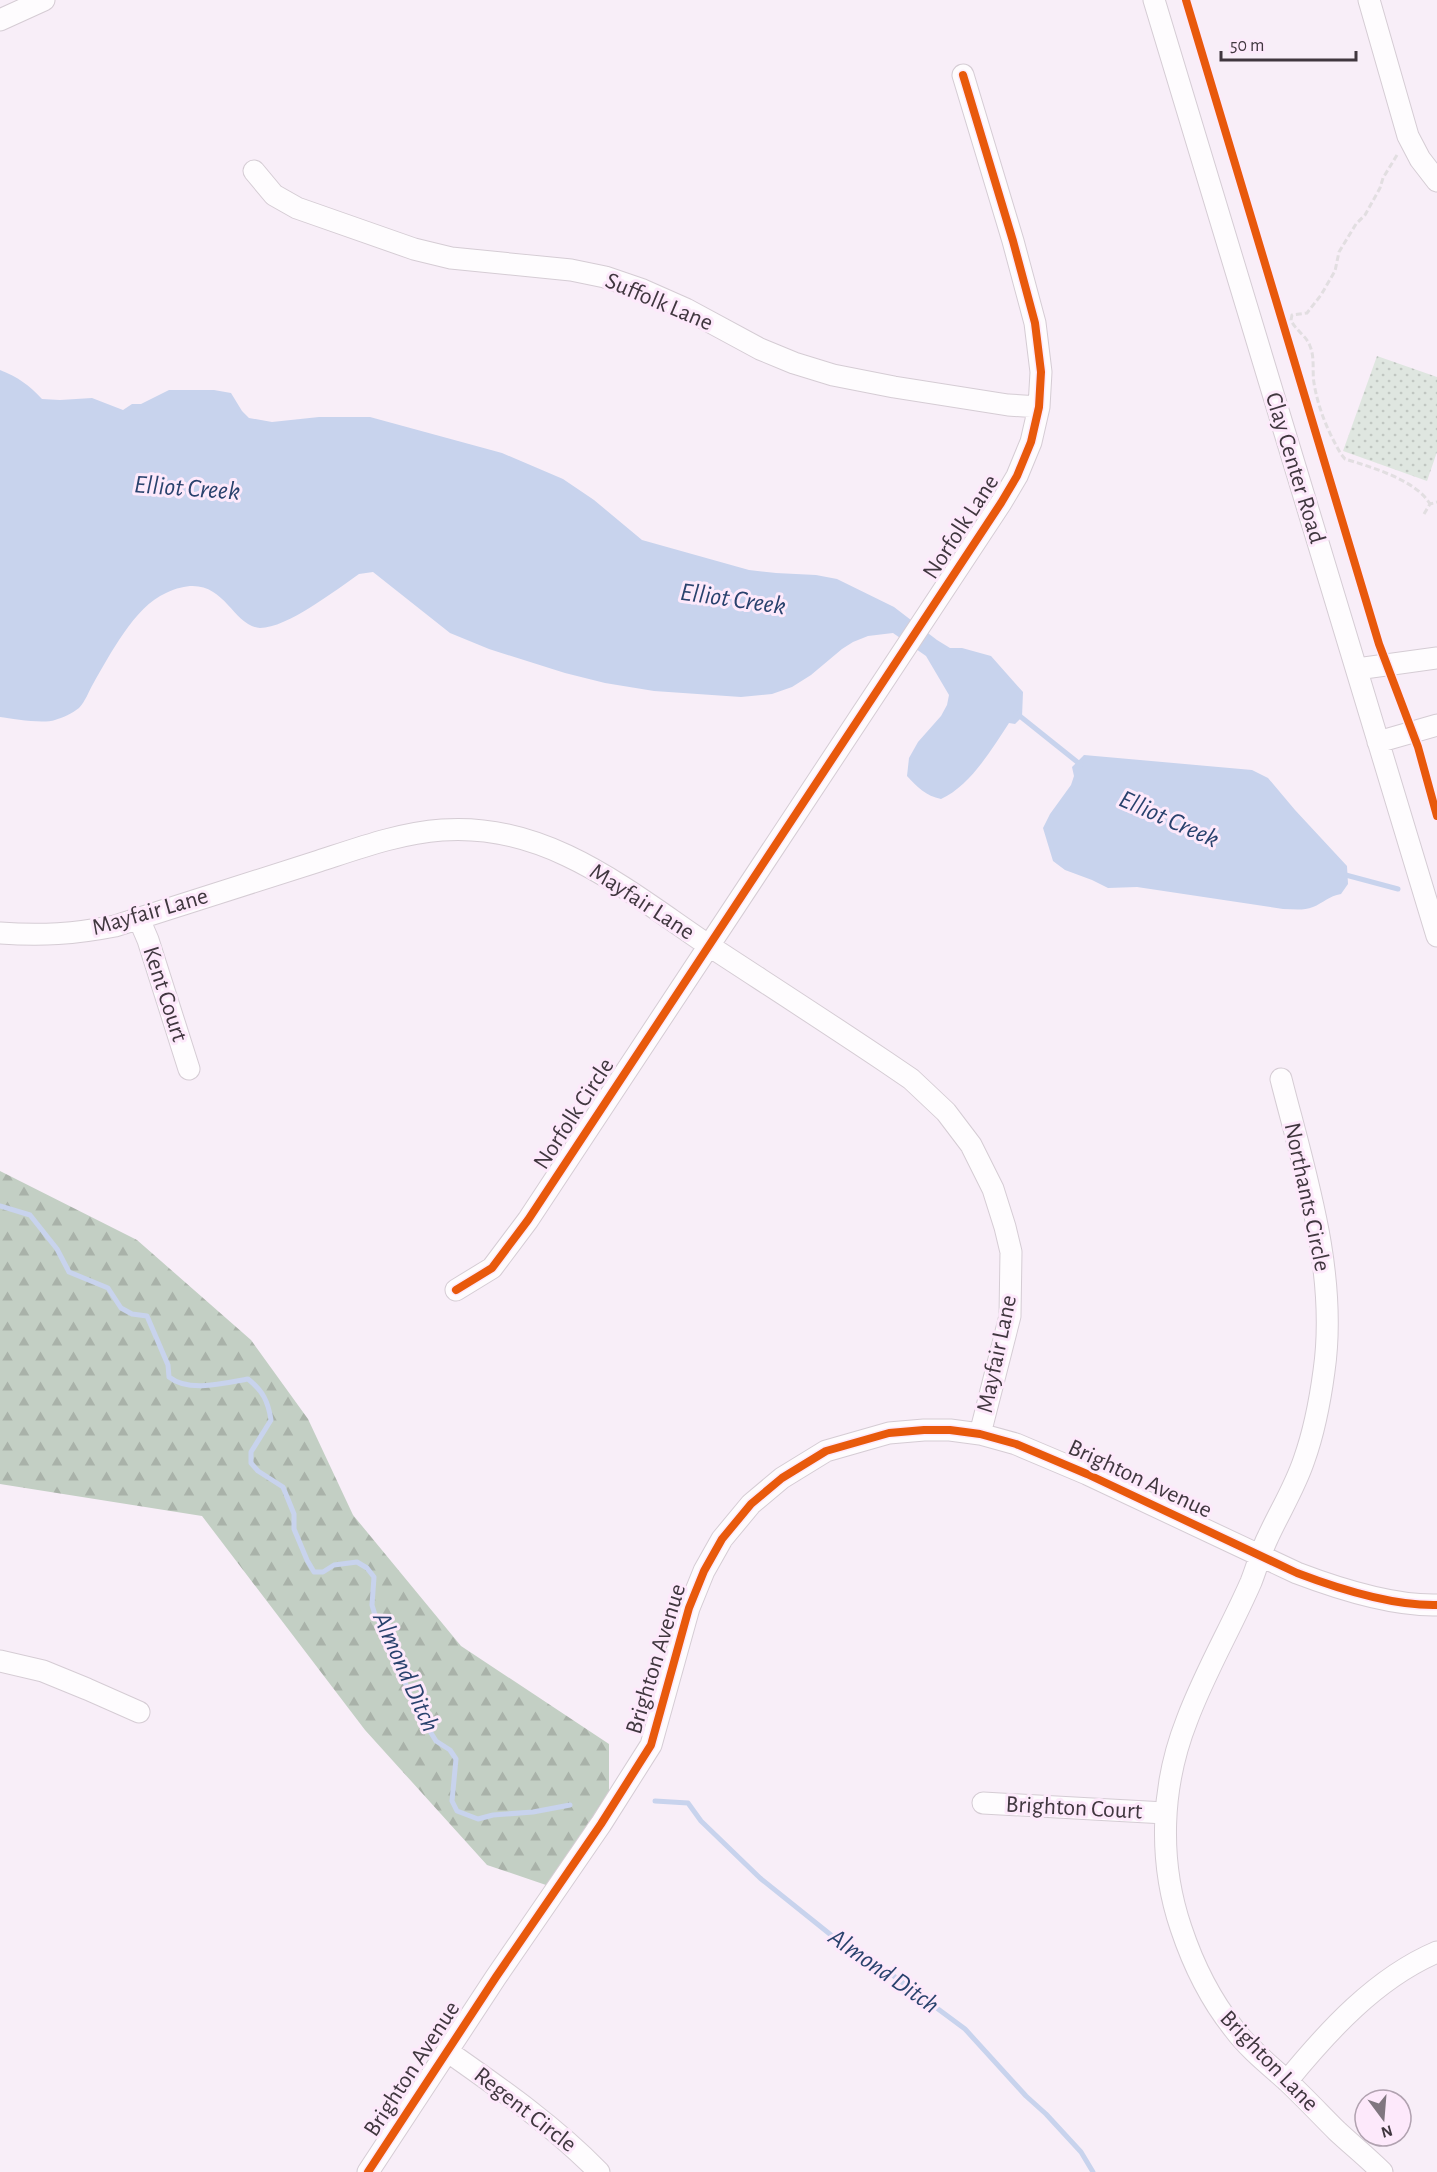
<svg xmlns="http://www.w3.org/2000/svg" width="1437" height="2172" font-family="'Alegreya Sans',sans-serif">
<defs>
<pattern id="forest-firs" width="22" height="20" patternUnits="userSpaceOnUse" patternTransform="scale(1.5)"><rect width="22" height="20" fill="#c3cfc4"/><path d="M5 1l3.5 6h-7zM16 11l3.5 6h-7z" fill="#a9b2a9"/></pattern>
<pattern id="park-dots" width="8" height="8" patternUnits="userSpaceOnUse" patternTransform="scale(1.5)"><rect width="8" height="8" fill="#dfe6e0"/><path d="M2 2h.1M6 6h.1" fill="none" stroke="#c0c6c1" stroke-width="1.8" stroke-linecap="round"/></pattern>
</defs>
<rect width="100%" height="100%" fill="#f8eef8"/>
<path fill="url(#forest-firs)" d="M0,1171l137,69 114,100 57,79 45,96 108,131 148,98v49l-63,92 -59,-20 -122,-135 -163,-214 -202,-32z"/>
<path fill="url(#park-dots)" d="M1377,356l60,21v75l-10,29 -84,-30z"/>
<path fill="#c8d3ed" d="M0,370c18,7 29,15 42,29l18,1 32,-2 31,12 9,-6h9l28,-14h45l17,3 11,18 7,7 23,4 47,-5h51l132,36 61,26 31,21 48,40 107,30 27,3 40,2 21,4 57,28 43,33 13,8h12l29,8 32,36 -1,25 -7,7 -6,-1c-17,26 -39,63 -68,76 -15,-3 -24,-12 -34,-23l2,-18 9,-16 23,-26 6,-11 2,-10 -23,-39 -33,-23 -25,3 -15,6 -11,7 -31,26 -19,12 -20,7 -31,3 -87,-6 -49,-8 -40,-10 -76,-24 -39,-16 -77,-61 -14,2c-23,16 -72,54 -99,54 -31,-2 -37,-62 -94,-35 -32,14 -56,62 -73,91 -4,7 -8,18 -14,24 -6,5 -17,10 -24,12 -12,4 -42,-1 -55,-3z
M1084,755l168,15 16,8 27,32 52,56 1,18 -7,10c-12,2 -18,9 -28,13 -10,4 -20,2 -30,2l-146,-22 -29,1 -16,-8 -27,-10 -12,-9 -10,-33 7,-14 21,-29 3,-9 -2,-9z"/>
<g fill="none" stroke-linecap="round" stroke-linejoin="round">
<path stroke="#c8d3ed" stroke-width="5" d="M1016,713l65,52
M1342,874l56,15
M0,1206l30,9 27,34 12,23 39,16 13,20 11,6 15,2 21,49 1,12c20,16 56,6 79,2 15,12 20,22 23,41l-20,32v11l7,8 25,16 11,27v15l13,31 7,12h9l11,-7 23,-3 10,6 7,9 -2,28 3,10 19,32 6,23 15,37 21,34 14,9 6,9 -4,42 5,10 21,8 15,-4 40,-3 37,-7
M655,1801l33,2 13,18 59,57 81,65 23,11 101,75 61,67 20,18 35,38 12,20"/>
<g stroke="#d5ccd4" stroke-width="23">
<path id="minor" d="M1154,0l283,936
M1369,0l39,136 12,23 17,22
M0,20l44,-20
M254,171l20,24 23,13 117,41 37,9 120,12 34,7 38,13 43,19 74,40 34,14 39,12 61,12 114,18 31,2
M1357,669l80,-11
M1378,742l59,-17
M139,919l9,21 41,129
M0,933c42,3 74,1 115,-7 68,-21 136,-44 204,-65 40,-13 81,-28 123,-31 106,-8 187,62 269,117 58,38 117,76 175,115l25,17 35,33 25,33 22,44 12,38 6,25 -1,64 -30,118
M1281,1079c24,94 57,194 43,292 -4,30 -10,61 -20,89 -9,27 -24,51 -36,77 -7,14 -11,30 -17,45 -20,46 -46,90 -64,138 -26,66 -29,140 -6,208 12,36 29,71 53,101 14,19 34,35 52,51 17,16 34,34 51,51 15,14 31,27 45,41
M456,1290l36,-22 36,-48 473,-717 16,-27 14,-34 8,-35 2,-35 -6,-49 -22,-82 -50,-166
M0,1661l43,10 44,18 52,23
M983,1803l182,10
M447,2051c54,38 106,74 152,121
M1287,2081c41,-50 89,-103 150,-129
M368,2172l128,-195 105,-153 50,-79 38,-137 15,-37 18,-32 29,-35 31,-26 44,-27 63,-18 35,-3h26l30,4 36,10 71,30 210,99c42,16 95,33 140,32"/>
</g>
<path stroke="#e2dee1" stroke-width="3" stroke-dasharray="6 3" stroke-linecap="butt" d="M1397,155l-14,23 -3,10 -15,27 -9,9 -17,28 -4,19 -14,24 -14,18 -15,2 -1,5c4,10 15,15 19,26 5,12 2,25 4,37 4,25 14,49 27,71l4,5c26,8 71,21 85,45
M1424,514l6,-10 7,-2"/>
<use href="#minor" stroke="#fefcfe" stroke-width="21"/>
<g stroke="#fde9fb" stroke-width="11">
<path id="cycleway" d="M1186,0l193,644 39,103 19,69
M456,1290l36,-22 36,-48 473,-717 16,-27 14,-34 8,-35 2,-35 -6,-49 -22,-82 -50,-166
M368,2172l128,-195 105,-153 50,-79 38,-137 15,-37 18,-32 29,-35 31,-26 44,-27 63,-18 35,-3h26l30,4 36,10 71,30 210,99c42,16 95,33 140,32"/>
</g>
<use href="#cycleway" stroke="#e8590c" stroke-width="8"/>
</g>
<g text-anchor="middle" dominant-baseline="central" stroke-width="6" stroke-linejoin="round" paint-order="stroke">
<g font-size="24" fill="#40373f" stroke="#fde9fb">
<text transform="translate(659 302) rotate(23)">Suffolk Lane</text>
<text transform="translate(1295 468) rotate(73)">Clay Center Road</text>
<text transform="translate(961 527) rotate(-57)">Norfolk Lane</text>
<text transform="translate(642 902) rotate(33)">Mayfair Lane</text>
<text transform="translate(150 912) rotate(-16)">Mayfair Lane</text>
<text transform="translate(165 994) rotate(72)">Kent Court</text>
<text transform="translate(574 1114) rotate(-57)">Norfolk Circle</text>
<text transform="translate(1307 1197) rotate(78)">Northants Circle</text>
<text transform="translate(997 1354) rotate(-78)">Mayfair Lane</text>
<text transform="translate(1140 1479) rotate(25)">Brighton Avenue</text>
<text transform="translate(656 1659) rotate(-73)">Brighton Avenue</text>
<text transform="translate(1074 1808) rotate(3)">Brighton Court</text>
<text transform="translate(1269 2061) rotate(46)">Brighton Lane</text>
<text transform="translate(412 2069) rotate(-57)">Brighton Avenue</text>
<text transform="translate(525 2110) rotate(38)">Regent Circle</text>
</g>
<g font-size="26" font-style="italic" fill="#29426d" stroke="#fde9fb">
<text transform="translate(187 488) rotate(4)">Elliot Creek</text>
<text transform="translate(733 599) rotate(8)">Elliot Creek</text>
<text transform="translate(1169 819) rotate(24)">Elliot Creek</text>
<text transform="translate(406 1672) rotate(66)">Almond Ditch</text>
<text transform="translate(884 1971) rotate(35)">Almond Ditch</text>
</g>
</g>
<g transform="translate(1383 2118) rotate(164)"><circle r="28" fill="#fde9fb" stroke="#b1a2b0" stroke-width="1.5"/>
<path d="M0-4.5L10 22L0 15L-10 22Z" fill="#807780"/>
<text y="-9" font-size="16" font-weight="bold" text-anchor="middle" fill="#40373f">N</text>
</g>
<path d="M1221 51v9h135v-9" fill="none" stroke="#40373f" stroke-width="3"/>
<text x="1230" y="51" font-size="18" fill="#40373f" stroke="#fde9fb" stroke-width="4.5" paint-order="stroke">50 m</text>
</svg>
